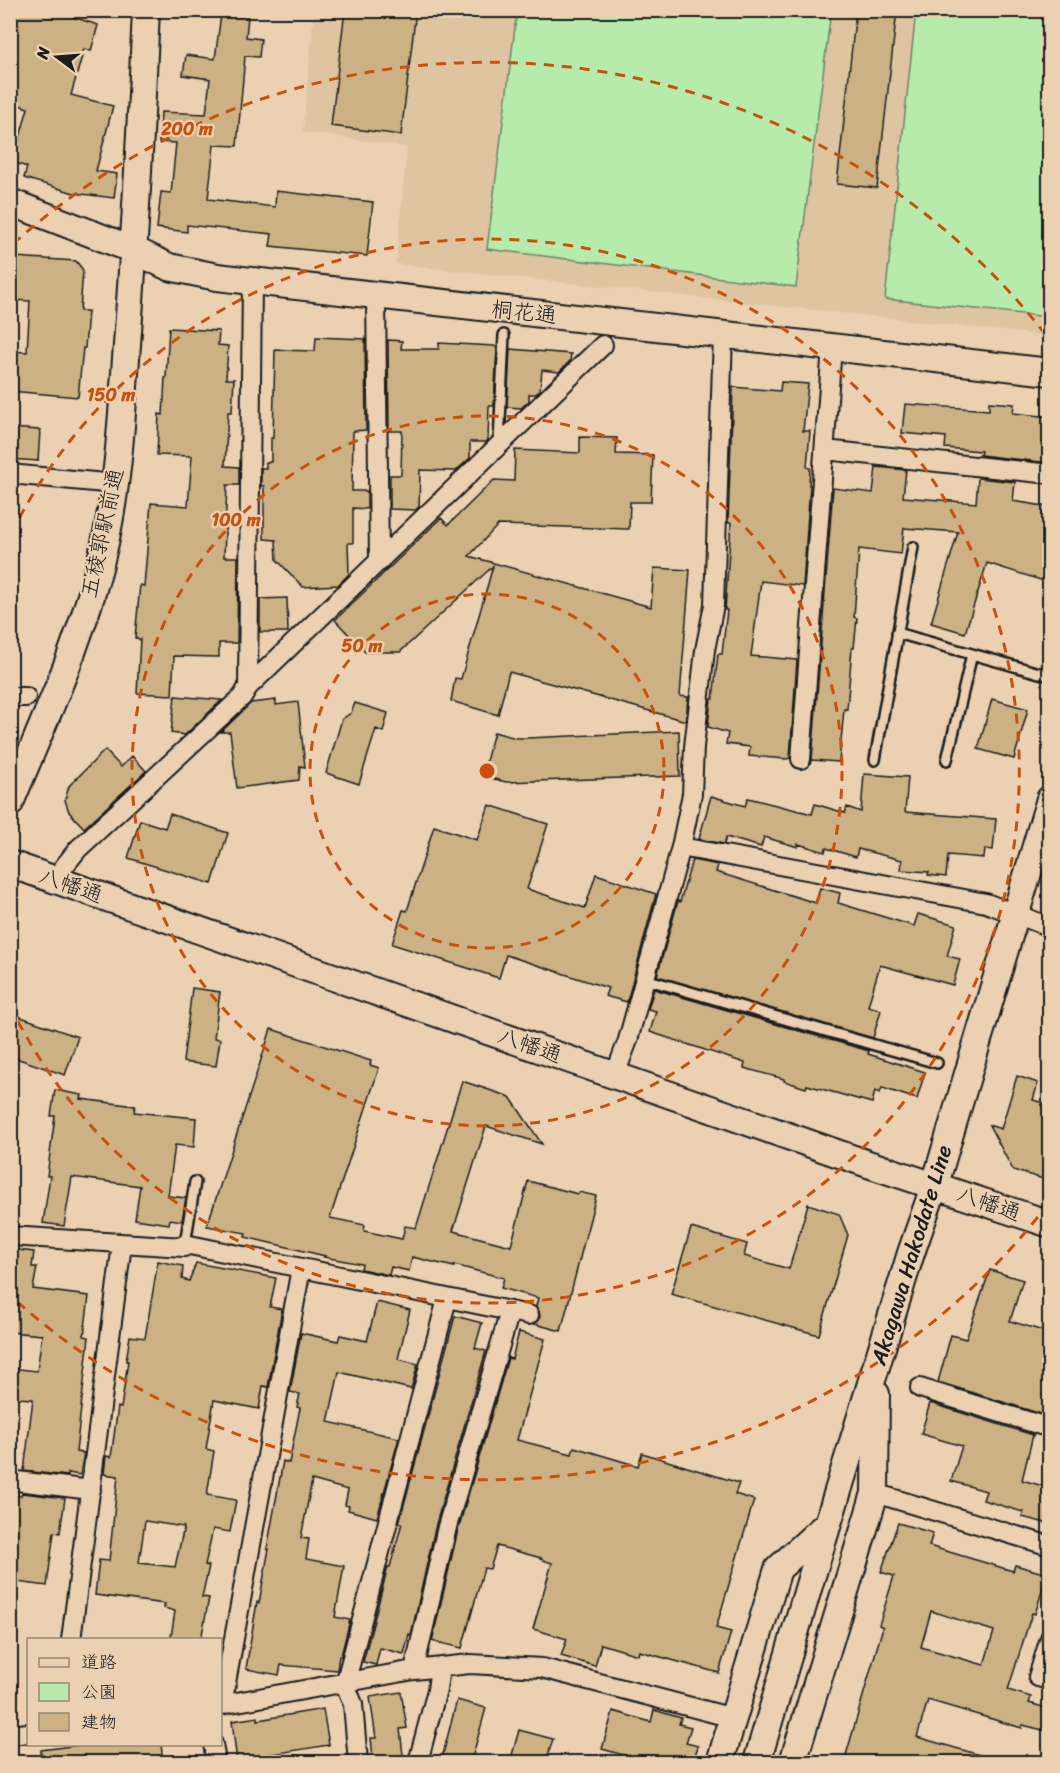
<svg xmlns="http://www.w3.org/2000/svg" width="1060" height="1773" font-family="Sriracha,'Klee One',sans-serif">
<rect width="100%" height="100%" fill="#ebd1b2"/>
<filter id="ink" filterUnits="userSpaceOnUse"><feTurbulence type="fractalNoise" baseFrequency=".0167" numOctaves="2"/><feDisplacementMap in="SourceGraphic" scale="12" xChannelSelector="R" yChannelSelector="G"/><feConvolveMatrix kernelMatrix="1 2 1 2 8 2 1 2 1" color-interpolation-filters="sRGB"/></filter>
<g filter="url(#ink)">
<path fill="#dec4a1" d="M314,11h735v325l-653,-72 11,-117 -104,-15z"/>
<path fill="#b7ebac" stroke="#6a8464" stroke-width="1.5" d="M1033,10l16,2v305l-164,-18 31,-288z
M517,11h314l-35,276 -309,-38z"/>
<path fill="#ccb184" stroke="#1c1c1c" stroke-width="1.5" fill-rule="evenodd" d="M10,10h65l-2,7 25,8 -7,26 -7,-2 -13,46 42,11 -17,65 21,3 -3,24 -40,-5 -50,-15 3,-11 -14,-5 15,-54 -18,-6z
M345,10h71l-15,125 -70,-9z
M856,10h41l-20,178 -40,-4z
M221,14l27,3 -2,20 15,2 -2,18 -14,-1 -8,90 -23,-1 -6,54 67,8 1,-16 97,11 -6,54 -97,-10 2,-12 -85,-9v7l-30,-4 4,-36 10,1 5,-50 -17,-1 2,-30 45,2 4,-35 -27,-4 3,-20 29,4z
M14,257l62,4 7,9 -3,41h8l-3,37h-2l-5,49 -68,-6v-40l17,1 3,-51 -20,-1z
M169,328l50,3 -1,14 10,1 -2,33h8l-2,33h-4l-3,54 14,1v18h-12l-3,72h14l-1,86h-18v14l-45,-1 -2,39 -35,-2 3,-54 -5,-1 5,-53 4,1 7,-83 37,3 4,-50 -35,-1 2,-41 4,1 2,-37h1z
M316,337l49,2 1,91 -13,1 -1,60h15v18l-14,-1v35h-5l1,31 -11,11 -35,2 -26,-27 -1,-20 -12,-1v-53h-3v-18h5v-6h5v-24h2l2,-88 40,1z
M388,340l14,1 -1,8h38v-6l55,3 3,2 -3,58h-5l-1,34 -2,2h-16v16l-14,13 -36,-1 -1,37 -4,3 -25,-1v-34h11l1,-44h-13z
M510,349l61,5 -1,7 -11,11 -17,-2 -2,20 -4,4h-7v7l-8,7 -14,-1z
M781,382l27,2 -5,47h7l-3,36 3,1 -1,17h1l-7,101 -42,-5 -10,75 46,4 -7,98 -3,1 -38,-3 1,-9 -24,-3 2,-11 -20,-6 3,-28h2l5,-45h4l5,-44h-2l6,-87h-3l5,-136 47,4z
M989,402l25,2 -1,9 37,4v46l-70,-8 1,-4 -36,-3 1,-11 -44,-4 3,-29 84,6z
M10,428l30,2 -2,31 -28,-2z
M580,437l37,1 -1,16 37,1 -2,47h-21l-1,27 -131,-4 -29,31 182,51 3,-39 36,2 -10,126 8,1 -2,24 -177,-49 -11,43 -47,-14 4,-23 6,1 32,-113 -93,86h-35l-30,-32 106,-102 7,7 46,-45 20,1 1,-31 65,3z
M876,467l30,3 -3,27 73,6 2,-25 37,4 -2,19 37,6v76l-63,-20 -22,70 -34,-10 27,-91 -54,-4 -3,26 -42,-5 -5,68 3,1 -3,30h-2l-5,61h-3l-5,53 -27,-2 21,-272 40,5z
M287,598l1,34h-28v-33z
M175,696l47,4 -37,35 -14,-2z
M992,699l36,10 -14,50 -36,-10z
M276,700v5l22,-3 7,65 -5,-1 -1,14 -62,8 -7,-56h-9l30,-29z
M355,703l33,10 -5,19 -7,-3 -17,55 -33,-11 16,-54 9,-6z
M679,731l1,45 -174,6 -24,-6 12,-44 22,6h11z
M105,750l16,17 11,-11 14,15 -62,57 -15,-16 -4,-12 4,-14z
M864,774l44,3 -3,35 91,7 -3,31 -8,-1 -1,9 -36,-3 -2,22 -18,-2 1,-3 -28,-2 1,-10 -44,-11 -2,8 -30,-9 -1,4 -27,-8v3l-34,-10 -3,10 -35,-10 -2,7 -25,-5 12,-43 34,10 3,-8 64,16 3,-10 30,9 2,-6 14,5z
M489,805l59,19 -21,65 58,19 11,-34 60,20 -29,108 -22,-6 3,-8 -102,-33 -7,23 -107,-34 11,-34 4,1 27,-85 43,14z
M170,814l58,19 -16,51 -84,-26 12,-38 25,8z
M692,860l26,5 -2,7 100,31 4,-15 20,5 -2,10 76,23 4,-12 38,11 -9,31 13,3 -7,26 -73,-20 -12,41 13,4 -8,28 -216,-62 21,-75 2,1z
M192,988l28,4 -6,46 6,1 -4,27 -33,-4z
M654,989l215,62 -1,3 57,18 -8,27 -35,-11 -2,5 -5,-2 -3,12 -65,-18 -1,3 -22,-7v-2l-40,-11 1,-5 -95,-31 6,-21 -8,-2z
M18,1016l60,21 -13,38 -55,-19v-16z
M271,1029l100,32 -1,4 9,3 -49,150 35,7 -1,6 38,8 3,-13 11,2 46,-147 48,16 32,47 -56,-18 -33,105 58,15 17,-65 50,13 1,-2 17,4 -35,135 -26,-7 5,-7 -1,-6 -3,-5 2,-8 -37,-10 3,-10 -50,-13v2l-42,-10 -3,14 -18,-4 -2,8 -28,-6 1,-5 -38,-7 1,-1 -80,-19 1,-4 -39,-7z
M1017,1076l21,7 -5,17 17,5v76l-37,-11 -24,-45 12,4z
M55,1090l27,5 -1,4 54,7 -1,6 62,6 -2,29 -19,-2 -7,51 18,2 -4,23 -12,-2 -1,5 -34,-5 5,-33 -68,-9 -8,49 -21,-3 7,-47h-3l8,-60h-4z
M808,1204l31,10 9,21 -29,100 -148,-41 20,-66 56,16 -3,12 45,13z
M10,1249l24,3 -2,15h5l-4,22 56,7 -5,40 5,1 -13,115 8,1 -4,22 -12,-2v3l-44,-5 9,-72 -19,-1 1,-4 -5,-1v-25l27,3 5,-36 -32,-3z
M158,1261l25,5 -1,13 7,2 7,-18 80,15 -6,29 12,2 -14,78 -5,-1 -4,23 -45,-9 -8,49 8,2 -7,44 29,5 -6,32 -17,-3 -8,36 4,1 -7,31 7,1 -8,42 -30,-3 4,-26 -11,-3 1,-4 -70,-9 4,-35 10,1 9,-85 -14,-2 2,-18 5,1 7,-50 3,1 7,-47h-2l4,-25 15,2zM145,1521l39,6 -9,40 -36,-4z
M990,1270l33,10 -13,41 40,12v77l-2,6 -110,-34 13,-47 15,4z
M377,1302l33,8 -12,49 20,5 -7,25 -72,-17 -11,50 71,16 -22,80 -29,-8 1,-4 -4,-1 3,-15 -36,-10 -11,58 8,1 -3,20 38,7 -9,51 15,3 -9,36h-2l-2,14 -56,-5 -2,10 -33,-6 11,-67 2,1 10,-54h-2l16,-88 6,2 11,-55 -3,-1 3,-13 -10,-2 11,-59 37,8 2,-6 27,6z
M455,1316l27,7 -7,25 11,3 -50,173 -25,111 -2,-1 -5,20 -24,-6 -4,17 -13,-3 25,-95h2l12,-44h-3z
M519,1332l26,7 -28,101 55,14 2,-7 64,19 4,-13 97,30 -4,11 19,6 -38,128 15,4 -12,41 -80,-22 -1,4 -37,-11 -6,22 -34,-10 6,-17 -34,-10 19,-66 -12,-4 1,-1 -44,-12 -7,23 -6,-1 -22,80 -30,-7 26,-111 50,-172 4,1z
M930,1403l103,32 -11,45 28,8v36l-28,-7 1,-5 -40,-12 3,-9 -35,-10 11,-35 -41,-12z
M22,1493l43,5 -5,35 -6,-1 -7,54 -37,-5v-86l11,1z
M898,1523l35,10 -4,13 84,25 2,-6 32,9 -12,40 -3,-1 -24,77 23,7 -2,6 21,6v23l-27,-7 -1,3 -94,-28 -11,37 70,20 -1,5h-142l39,-135 -4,-2 15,-49 -13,-4zM931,1611l63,20 -10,34 -63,-18z
M401,1692l6,36 -7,1 3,26 -30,4 -2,-21h5l-6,-41z
M457,1700l29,8 -15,54h-14l-15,-4z
M323,1709l6,36 -63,10 1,7h-30l-5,-41 26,-4v3z
M654,1710l27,8 -2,6 12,3 -5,16 12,3 -5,16h-45l-46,-13 11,-38 38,11z
M519,1730l34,9 -7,23h-36z
M87,1744h74l2,18h-122v-12z"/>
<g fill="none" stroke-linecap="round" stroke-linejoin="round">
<g stroke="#1c1c1c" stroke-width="14">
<path id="lane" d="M499,443l5,-108
M897,633l153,43
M875,760l38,-213
M947,760l25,-106
M645,979l292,84
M185,1244l10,-62"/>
</g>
<g stroke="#1c1c1c" stroke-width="22">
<path id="street" d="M376,296l3,266
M825,450l225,24
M10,474l105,10
M248,687l4,-406
M10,697h16
M801,759l31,-412
M681,847l305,56 64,24
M54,879l24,-30 164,-152 6,-10 355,-342
M615,1075l13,-35 53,-193 11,-53 2,-47 11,-97 9,-45 9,-270
M10,1236l174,11 1,-3 325,67 -63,216 -33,143
M510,1311l19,4
M920,1388l130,40
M10,1479l7,2 74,9
M875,1493l175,53
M1050,1638l-12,39 12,3
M71,1640l51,-396
M220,1705l194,-35 56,-6 72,4 191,50
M222,1705l79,-437
M10,1735l18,-2
M213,1744l3,18
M358,1762l-5,-58 -8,-20 102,-385
M418,1762l19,-72 3,-23"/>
</g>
<g stroke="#1c1c1c" stroke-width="30">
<path id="secondary" d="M10,202l124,48 35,17 48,10 833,95
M10,803c35,-85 75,-169 95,-260 14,-64 17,-132 22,-198 8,-111 14,-223 19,-335
M10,864l858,300 182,60
M720,1762l58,-193 50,-46
M757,1762l53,-180 101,-329 24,-69 115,-385
M793,1762l82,-269 1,-99"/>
</g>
<use href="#lane" stroke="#ebd1b2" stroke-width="9"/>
<use href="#street" stroke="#ebd1b2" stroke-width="18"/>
<use href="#secondary" stroke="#ebd1b2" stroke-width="26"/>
</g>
</g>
<g fill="none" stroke="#c9500e" stroke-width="3" stroke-dasharray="10 8">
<circle cx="487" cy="771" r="177"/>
<circle cx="487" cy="771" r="355"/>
<path d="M11 534A532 532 0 1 1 11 1008"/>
<path d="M1049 1203A709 709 0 0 1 13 1298M13 244A709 709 0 0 1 1049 339"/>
</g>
<g text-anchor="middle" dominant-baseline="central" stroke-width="4.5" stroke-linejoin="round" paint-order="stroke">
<g font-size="22" fill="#1c1c1c" stroke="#ebd1b2">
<text transform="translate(524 312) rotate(6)">桐花通</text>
<text transform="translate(102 533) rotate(-78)">五稜郭駅前通</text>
<text transform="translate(71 885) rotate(19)">八幡通</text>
<text transform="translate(530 1045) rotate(19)">八幡通</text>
<text transform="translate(989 1203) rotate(19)">八幡通</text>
<text transform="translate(911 1255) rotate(-73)">Akagawa Hakodate Line</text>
</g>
</g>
<circle cx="487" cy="771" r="9" fill="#c9500e" stroke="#ebd1b2" stroke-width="3"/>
<g font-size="18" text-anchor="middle" font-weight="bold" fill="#c9500e" stroke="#ebd1b2" stroke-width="4.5" stroke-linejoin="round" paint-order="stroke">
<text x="187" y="135">200 m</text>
<text x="111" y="401">150 m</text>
<text x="236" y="526">100 m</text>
<text x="362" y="652">50 m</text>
</g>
<rect width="1060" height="1773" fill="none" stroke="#ebd1b2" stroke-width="36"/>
<rect x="18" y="18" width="1024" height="1737" fill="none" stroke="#1c1c1c" stroke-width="2" filter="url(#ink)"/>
<rect x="27" y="1638" width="195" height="108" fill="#ebd1b2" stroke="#988976" stroke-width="1.5"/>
<rect x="39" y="1658" width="30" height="9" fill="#ebd1b2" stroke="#988976" stroke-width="1.5"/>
<text x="81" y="1668" font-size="18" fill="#1c1c1c">道路</text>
<rect x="39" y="1683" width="30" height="18" fill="#b7ebac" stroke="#988976" stroke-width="1.5"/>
<text x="81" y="1698" font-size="18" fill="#1c1c1c">公園</text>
<rect x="39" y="1713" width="30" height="18" fill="#ccb184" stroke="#988976" stroke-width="1.5"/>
<text x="81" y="1728" font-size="18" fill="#1c1c1c">建物</text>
<g transform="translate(57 57) rotate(286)" stroke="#ebd1b2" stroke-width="4.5" paint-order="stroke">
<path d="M0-4.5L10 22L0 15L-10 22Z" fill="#1c1c1c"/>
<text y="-9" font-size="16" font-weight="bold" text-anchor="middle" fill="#1c1c1c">N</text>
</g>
</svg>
